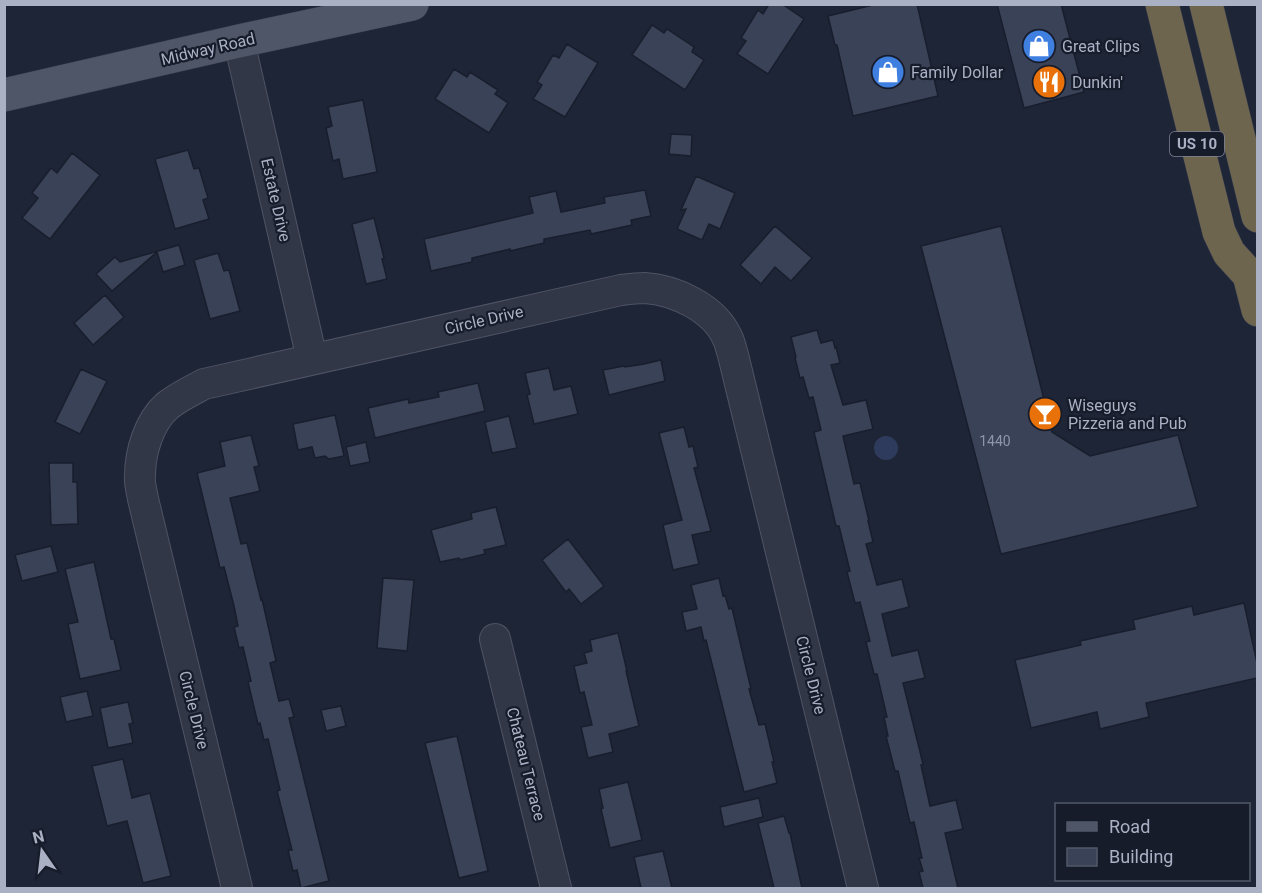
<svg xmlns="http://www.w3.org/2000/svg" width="1262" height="893" font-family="Roboto,sans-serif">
<rect width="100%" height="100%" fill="#1e2536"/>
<path fill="#2f3b5c" d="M874 448a12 12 0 1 1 24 0a12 12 0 1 1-24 0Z"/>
<path fill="#3a4257" stroke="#191e2d" stroke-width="1.5" d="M769,4h13l22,15 -36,55 -31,-20 9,-13 -5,-3 17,-28 5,4z
M877,4h40l21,92 -85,20 -16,-71h-2l-7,-29z
M997,4h64l23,88 -60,16z
M652,25l12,8 3,-4 27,18 -2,5 12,8 -19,30 -53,-35z
M567,44l31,19 -33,54 -32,-18 9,-14 -5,-3 16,-27 6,3z
M454,69l13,8 3,-5 28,18 -3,4 13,9 -19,30 -54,-34z
M363,100l14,72 -34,7 -4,-20 -6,2 -7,-33 6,-2 -4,-19z
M671,134l21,1 -1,21 -22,-2z
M188,150l6,19 5,-1 9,30 -5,2 6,19 -34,10 -20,-70z
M72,153l28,22 -50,64 -28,-21 16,-20 -6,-5 19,-25 6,5z
M696,176l39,17 -15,36 -11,-5 -7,16 -25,-11 9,-20 -5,1z
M645,190l6,26 -20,4 1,5 -41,9 -1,-4 -46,9v4l-34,8v-2l-38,9v4l-41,9 -7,-32 109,-26 -4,-16 27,-6 5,21 44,-9 -1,-6z
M374,218l10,40 -2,1 5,20 -21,5 -14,-60z
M775,226l37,32 -21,23 -16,-14 -14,17 -21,-19z
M1001,226l51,206 38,24 88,-21 20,72 -197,47 -80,-308z
M179,245l6,20 -22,7 -6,-20 -45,39 -16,-17 19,-17 5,5z
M218,253l6,18 5,-1 11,41 -30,8 -16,-59z
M105,295l19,22 -31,28 -19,-22z
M817,330l4,13 12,-3 2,8 1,-1 4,16 -9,2 12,40 23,-5 7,29 -30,7 11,48 6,-1 9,38h-1l5,21 -7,2 11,41 25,-6 7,28 -27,7 10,42 26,-6 7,28 -22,5 20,81 -2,1 9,41 26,-6 7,29 -18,4 13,55h-35l-4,-16 4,-1 -4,-13h3l-8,-36 -4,1 -12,-52h-3l-9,-35h2l-4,-19h3l-10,-43h-3l-8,-32 4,-1 -10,-39 -5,1 -8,-31 3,-1 -11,-45h-3l-22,-94 7,-2 -8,-33 -4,1 -6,-21 -3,1 -5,-20 1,-1 -5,-20z
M661,360l4,21 -56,14 -6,-25 21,-4 1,1 19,-3z
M549,368l5,22 17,-4 7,28 -44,10 -7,-29 3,-1 -5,-21z
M81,369l26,12 -27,53 -25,-12z
M478,383l7,28 -110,27 -7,-30 40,-9 1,4 30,-6 -1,-5z
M335,415l9,41 -15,3 -4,-3 -10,2 -3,-11 -14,3 -5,-26z
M509,416l8,32 -25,5 -7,-31z
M684,427l5,20 4,-1 5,21 -4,1 17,63 -19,4 7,29 -26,6 -10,-45 19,-5 -23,-87z
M251,435l8,31 -5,1 6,24 -30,7 11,46 6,-1 14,57 1,-1 14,62 -6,2 9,38 10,-2 5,18 -5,1 40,163 -28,7 -4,-18 -4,1 -5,-21h4l-15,-59 3,-1 -12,-51 -4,1 -4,-17 -2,1 -10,-42 3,-1 -8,-34 -4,1 -5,-21 4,-1 -4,-20 -10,-39 -4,1 -23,-95 28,-7 -5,-24z
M366,442l4,20 -20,4 -4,-19z
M49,463h24v19h4l1,42 -27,1z
M496,507l10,38 -22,5 1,4 -25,6 -1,-2 -19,4 -9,-32 41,-11 -1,-6z
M568,539l36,47 -23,18 -12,-15 -3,3 -24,-32z
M51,546l7,26 -36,9 -7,-26z
M94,562l17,77h3l7,31 -41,9 -12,-55 10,-2 -13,-53z
M383,578l31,2 -7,71 -30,-3z
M719,578l4,18 2,-1 4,14 3,-1 19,81h-2l10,36 6,-1 9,38h-2l5,21 -33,9 -38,-152 -2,1 -3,-14 -15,4 -4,-19 15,-3 -6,-24z
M1244,603l13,60v15l-111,25 3,14 -49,12 -3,-17 -66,16 -16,-68 66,-15 -1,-4 55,-12 -2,-9 59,-14 2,9z
M618,633l9,38h-1l13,55 -30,8 4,18 -25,6 -7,-31 11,-2 -8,-33 -4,1 -6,-27 13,-3 -3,-10 8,-2 -2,-11z
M87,691l6,25 -27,6 -6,-25z
M128,702l5,21 -4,1 4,19 -25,5 -8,-40z
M341,706l5,20 -20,5 -5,-21z
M457,736l31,135 -29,7 -34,-135z
M123,759l9,39 18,-5 21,83 -28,7 -16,-62 -20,5 -15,-60z
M628,782l14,58 -32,8 -9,-39 2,-1 -4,-19z
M759,798l4,19 -39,10 -4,-20z
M784,816l5,17h1l12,55h-28l-16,-65z
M663,851l9,37h-31l-7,-31z"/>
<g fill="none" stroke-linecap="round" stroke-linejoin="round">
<g stroke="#4f5465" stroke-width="32">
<path id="minor" d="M239,41l73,318
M495,639l61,249
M237,888l-94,-389c-1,-7 -4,-16 -3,-23 0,-24 9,-54 27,-70 11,-9 24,-15 37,-22l417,-94c8,-1 16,-2 24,-2 30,2 69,20 82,49 3,5 4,12 6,18l130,533"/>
</g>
<g stroke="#3b4050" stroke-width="34">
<path id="major" d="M4,95l235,-54 173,-37"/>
</g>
<g stroke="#3c4151" stroke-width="34">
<path id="highway" d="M1162,4l57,228 10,21 20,22 9,35
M1206,4l52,212"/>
</g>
<use href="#minor" stroke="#313746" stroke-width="30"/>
<use href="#major" stroke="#4f5667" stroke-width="33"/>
<use href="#highway" stroke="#6d654e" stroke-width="33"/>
</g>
<defs>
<g id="shop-disc" transform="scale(1.725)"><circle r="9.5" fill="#3f7fe0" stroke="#171c2b"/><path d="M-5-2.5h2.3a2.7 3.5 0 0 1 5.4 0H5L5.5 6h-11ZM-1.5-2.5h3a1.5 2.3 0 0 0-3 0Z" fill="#fff"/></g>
<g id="restaurant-disc" transform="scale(1.725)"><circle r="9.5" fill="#e8710a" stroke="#171c2b"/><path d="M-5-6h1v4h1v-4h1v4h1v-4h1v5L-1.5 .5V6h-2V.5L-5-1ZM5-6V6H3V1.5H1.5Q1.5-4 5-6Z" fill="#fff"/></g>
<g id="bar-disc" transform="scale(1.725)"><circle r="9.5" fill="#e8710a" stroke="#171c2b"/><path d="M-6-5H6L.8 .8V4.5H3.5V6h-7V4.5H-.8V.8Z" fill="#fff"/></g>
</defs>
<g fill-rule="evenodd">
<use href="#shop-disc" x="1039" y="46"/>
<use href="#shop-disc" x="888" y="72"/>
<use href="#restaurant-disc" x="1049" y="82"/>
<use href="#bar-disc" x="1045" y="414"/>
</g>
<g text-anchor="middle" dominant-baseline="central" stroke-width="4.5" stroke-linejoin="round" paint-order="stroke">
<g font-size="14" fill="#8f95a9">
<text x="995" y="441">1440</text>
</g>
<rect fill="#171c2b" stroke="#7f8496" stroke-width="1.5" x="1170" y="132" width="54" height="24" rx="4.5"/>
<g font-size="15" font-weight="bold" fill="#abb1c4">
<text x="1197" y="144">US 10</text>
</g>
<g font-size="16" fill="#abb1c4" stroke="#171c2b" text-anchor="start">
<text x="1062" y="46">Great Clips</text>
<text x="911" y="72">Family Dollar</text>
<text x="1072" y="82">Dunkin'</text>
<text x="1068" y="405">Wiseguys<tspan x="1068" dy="18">Pizzeria and Pub</tspan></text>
</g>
<g font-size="16" fill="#abb1c4" stroke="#171c2b">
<text transform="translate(208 49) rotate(-13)">Midway Road</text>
<text transform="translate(276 200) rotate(77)">Estate Drive</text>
<text transform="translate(484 320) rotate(-13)">Circle Drive</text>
<text transform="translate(811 675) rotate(76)">Circle Drive</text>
<text transform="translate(194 710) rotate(76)">Circle Drive</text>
<text transform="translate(526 764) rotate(76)">Chateau Terrace</text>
</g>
</g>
<rect width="1262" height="893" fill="none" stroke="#abb1c4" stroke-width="12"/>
<rect x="1055" y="803" width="195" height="78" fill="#171c2b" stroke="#525868" stroke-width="1.5"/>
<rect x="1067" y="822" width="30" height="9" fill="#4f5667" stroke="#525868" stroke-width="1.5"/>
<text x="1109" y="833" font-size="18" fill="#abb1c4">Road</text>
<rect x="1067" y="848" width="30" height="18" fill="#3a4257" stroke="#525868" stroke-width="1.5"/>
<text x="1109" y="863" font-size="18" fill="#abb1c4">Building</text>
<g transform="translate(42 851) rotate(346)" stroke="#171c2b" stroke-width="4.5" paint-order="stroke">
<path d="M0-4.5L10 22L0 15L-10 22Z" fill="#abb1c4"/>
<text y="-9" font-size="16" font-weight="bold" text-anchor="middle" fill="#abb1c4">N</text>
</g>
</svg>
